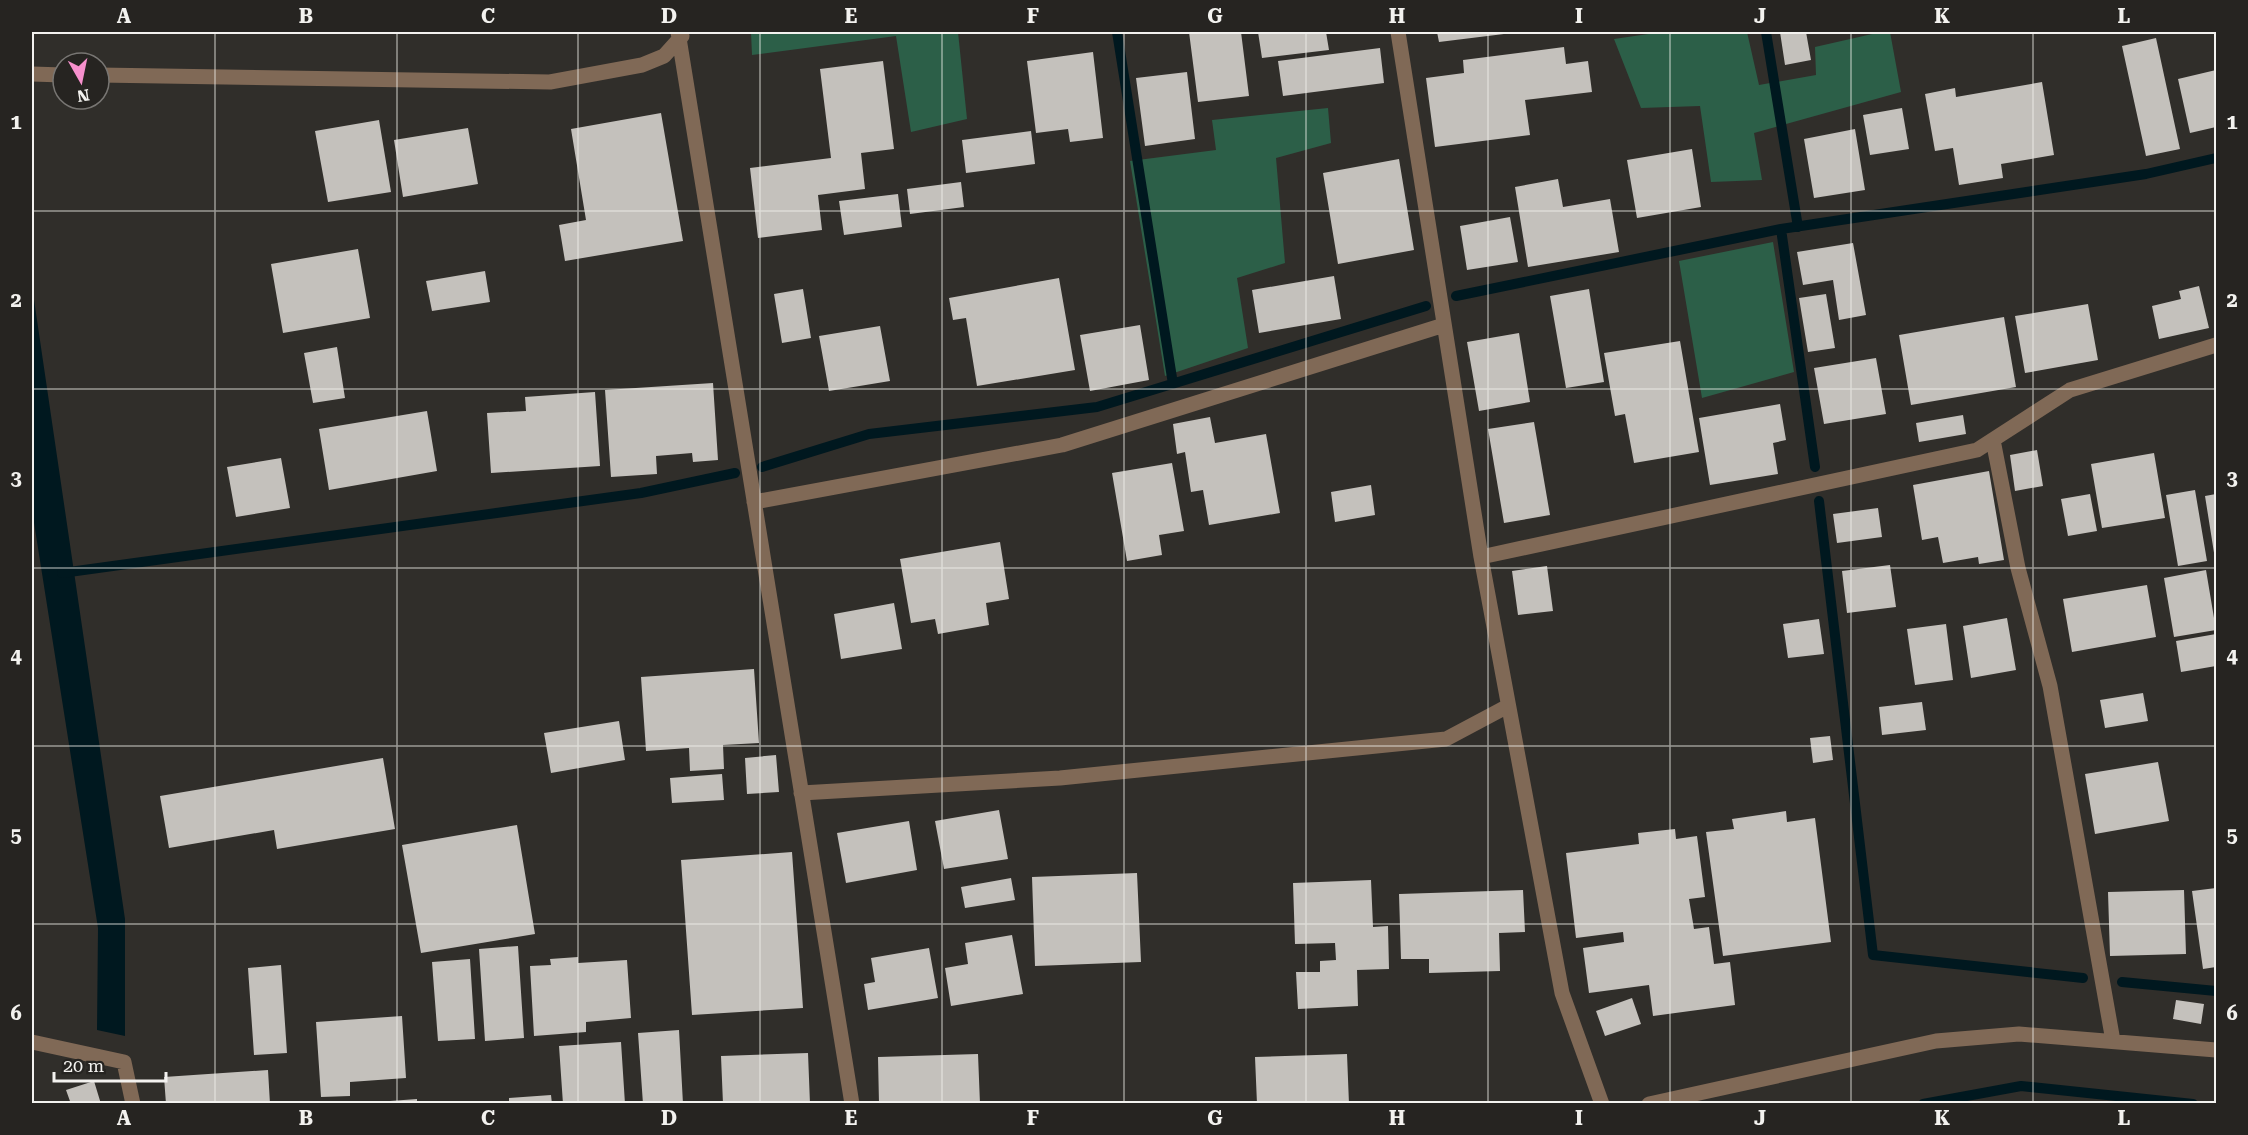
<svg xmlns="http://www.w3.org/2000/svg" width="2248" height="1135" font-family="'Roboto Serif',serif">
<rect width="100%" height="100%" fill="#302e2a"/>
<path fill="#2c5f48" d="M751,32h207l9,87 -56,13 -15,-96 -144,19z
M1662,32h85l12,53 57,-10 -1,-28 66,-15h9l11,60 -147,41 8,47 -51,2 -11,-76 -59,2 -27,-69z
M1328,108l3,35 -55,15 9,105 -48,15 11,70 -83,28 -35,-215 86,-11 -4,-30z
M1773,242l21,130 -92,26 -23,-137z"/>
<path fill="#00181f" d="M32,286l93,633v117l-28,-6 1,-102 -66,-418z"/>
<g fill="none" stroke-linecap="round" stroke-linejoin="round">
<path stroke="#00181f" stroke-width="10" d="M1117,32l56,352
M1766,32l32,195
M1781,229l34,238
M1456,296l325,-67 365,-55 70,-16
M762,467l107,-33 228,-27 329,-101
M1819,501l54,454 210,23
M62,573l579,-80 94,-20
M2122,982l94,9
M1923,1104l98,-18 172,18"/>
</g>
<path fill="#c4c1bc" d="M1189,32h52l8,64 -51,6z
M1258,32h68l3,18 -67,8z
M1437,32h75v1l-73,9z
M1780,32h26l5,28 -26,5z
M2156,38l24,111 -34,7 -24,-110z
M1564,47l2,17 22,-3 4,31 -67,8 5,35 -95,12 -9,-69 38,-5 -1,-13z
M1380,48l4,35 -101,13 -5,-35z
M1093,52l10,86 -33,4 -2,-13 -32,4 -9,-72z
M883,61l11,88 -33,4 4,36 -47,6 4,35 -64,8 -8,-70 81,-10 -11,-89z
M2216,70v57l-26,6 -12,-54z
M1187,72l8,67 -50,7 -9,-68z
M2042,82l12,73 -53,9 2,14 -44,7 -6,-37 -18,3 -10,-57 30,-6 1,9z
M1902,108l7,41 -39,6 -7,-40z
M661,113l22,128 -118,20 -6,-36 27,-5 -15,-91z
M379,120l12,72 -63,10 -13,-71z
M468,128l10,56 -75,13 -9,-57z
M1855,129l10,61 -51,8 -10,-59z
M1031,131l4,33 -69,9 -4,-33z
M1692,149l9,58 -64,11 -10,-58z
M1399,159l15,91 -76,14 -15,-91z
M1558,179l5,28 47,-8 9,53 -91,15 -13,-80z
M961,182l3,25 -54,7 -3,-25z
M898,194l4,33 -58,8 -5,-34z
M1510,217l8,45 -51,8 -7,-44z
M1853,243l13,72 -27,5 -6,-40 -30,5 -6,-33z
M358,249l12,69 -87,15 -12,-69z
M485,271l5,31 -58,9 -6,-30z
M1334,276l7,43 -82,14 -7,-43z
M1059,278l16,92 -98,16 -11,-68 -13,2 -4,-22z
M2199,286l10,42 -50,11 -7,-33 29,-7 -2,-8z
M803,289l8,49 -29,5 -8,-49z
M1589,289l15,93 -38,6 -16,-92z
M1826,294l9,54 -27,4 -9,-54z
M2088,304l10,56 -73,13 -10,-57z
M2004,317l12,70 -105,18 -12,-70z
M1140,325l9,55 -59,11 -10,-56z
M880,326l10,55 -61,10 -10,-55z
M1519,333l11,69 -51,9 -12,-69z
M1680,341l19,111 -65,11 -9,-49 -10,2 -11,-63z
M337,347l8,51 -32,5 -9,-50z
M1876,358l10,56 -62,10 -10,-56z
M713,383l5,77 -25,2 -1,-9 -36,3 1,18 -46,3 -6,-87z
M595,392l5,74 -109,7 -4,-60 39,-2 -1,-14z
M1780,404l6,36 -13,3 5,31 -68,11 -11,-67z
M427,411l10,60 -108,19 -10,-61z
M1963,415l3,19 -47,8 -3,-19z
M1210,417l5,26 51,-9 14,79 -71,12 -6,-35 -12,2 -6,-40 -8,2 -4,-30z
M1534,422l16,93 -46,8 -16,-94z
M2037,450l6,36 -28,5 -5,-36z
M2154,453l11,65 -63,10 -11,-64z
M281,458l9,50 -54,9 -9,-50z
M1172,463l12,68 -25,4 3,20 -35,6 -15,-88z
M1989,471l15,89 -25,4 -1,-7 -35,6 -5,-26 -16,3 -9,-55z
M1371,485l4,30 -40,7 -4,-30z
M2195,490l12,71 -29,5 -12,-71z
M2090,494l7,37 -29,5 -7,-37z
M2216,494v65h-1l-10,-63z
M1878,508l4,29 -45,6 -4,-29z
M1000,542l9,57 -23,4 3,22 -51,9 -3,-15 -24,4 -11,-64z
M1890,565l6,42 -49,6 -5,-42z
M1547,566l6,45 -35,4 -6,-44z
M2206,570l10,60 -42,7 -10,-59z
M2147,585l9,52 -84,15 -9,-53z
M894,603l8,46 -61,10 -7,-45z
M2007,618l9,52 -45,8 -8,-52z
M1819,619l5,35 -36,4 -5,-34z
M1946,624l7,56 -38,5 -8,-56z
M2216,634v32l-35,6 -5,-31z
M754,669l5,74 -36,2 1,24 -34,2 -1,-23 -43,3 -5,-74z
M2143,693l5,28 -43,7 -5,-28z
M1922,702l4,28 -44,5 -3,-28z
M619,721l6,39 -74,13 -7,-40z
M1830,736l3,24 -20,3 -3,-25z
M776,755l3,37 -32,2 -2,-36z
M383,758l12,71 -118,20 -3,-19 -105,18 -9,-52z
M2158,762l11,59 -74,13 -10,-60z
M722,774l2,26 -52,3 -2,-25z
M999,810l9,49 -64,10 -9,-48z
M1786,811l1,11 28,-4 16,124 -108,14 -17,-124 28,-3 -2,-10z
M909,821l8,49 -71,13 -9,-50z
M517,825l18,109 -114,19 -19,-108z
M1675,829l1,10 21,-3 8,61 -16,2 5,30 15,-2 5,37 16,-2 5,43 -82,11 -4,-31 -60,8 -6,-45 41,-6 -1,-10 -47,6 -10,-85 73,-9 -1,-11z
M792,852l11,156 -111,7 -11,-155z
M1137,873l4,89 -106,4 -3,-89z
M1011,878l4,22 -50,8 -4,-21z
M1371,880l2,47 15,-1 1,43 -32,1 1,36 -60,3 -2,-37h24v-11l16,-1 -1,-17 -40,1 -2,-61z
M2216,888v79l-13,2 -11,-78z
M1523,890l2,42 -26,1 1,38 -71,2v-14h-28l-2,-65z
M2184,890l2,64 -76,2 -2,-64z
M1012,935l11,59 -72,12 -6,-38 23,-4 -3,-21z
M518,946l6,92 -39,3 -6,-92z
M929,948l9,50 -70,12 -4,-26 11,-2 -4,-24z
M578,957v6l49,-3 4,58 -45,4v10l-52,4 -4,-70 21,-1 -1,-6z
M470,959l5,80 -37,2 -6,-79z
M281,965l6,88 -33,2 -6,-87z
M1632,998l9,26 -36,12 -9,-25z
M2176,1000l28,4 -3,20 -28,-5z
M402,1016l4,62 -56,4v14l-29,1 -5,-75z
M679,1030l4,74h-40l-5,-71z
M621,1042l4,62h-62l-4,-58z
M808,1053l2,51h-87l-2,-48z
M978,1054l2,50h-101l-1,-47z
M1347,1054l2,50h-92l-2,-47z
M268,1070l2,34h-104l-2,-27z
M94,1081l7,23h-30l-5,-14z
M551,1095l1,9h-43v-6z
M417,1099v5h-27v-3z"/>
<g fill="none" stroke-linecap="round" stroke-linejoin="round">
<path stroke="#806956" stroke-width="15" d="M678,32l174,1072
M1398,32l83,525 81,436 40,111
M32,74l31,1
M99,75l451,7 92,-17 22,-9 18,-20
M1993,440l25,128 32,118 63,355
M754,502l308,-57 382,-120
M1481,557l496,-107 93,-60 146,-45
M801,793l259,-15 386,-39 62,-33
M32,1042l92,20 9,42
M1649,1104l287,-63 83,-7 197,16"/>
</g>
<path fill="none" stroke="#f3f2ef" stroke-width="1.5" stroke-opacity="0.55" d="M215,32v1072M397,32v1072M578,32v1072M760,32v1072M942,32v1072M1124,32v1072M1306,32v1072M1488,32v1072M1670,32v1072M1851,32v1072M2033,32v1072M32,211h2184M32,389h2184M32,568h2184M32,746h2184M32,924h2184"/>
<rect width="2248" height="1135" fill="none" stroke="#262421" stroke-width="66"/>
<g transform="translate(81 81) rotate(171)"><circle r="28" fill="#262421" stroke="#787673" stroke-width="1.5"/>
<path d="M0-4.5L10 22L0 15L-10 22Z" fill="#f790cd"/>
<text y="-9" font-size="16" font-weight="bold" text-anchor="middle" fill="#f3f2ef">N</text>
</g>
<path d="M54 1072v9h112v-9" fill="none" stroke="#f3f2ef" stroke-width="3"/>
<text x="63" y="1072" font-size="18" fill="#f3f2ef" stroke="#262421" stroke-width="4.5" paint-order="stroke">20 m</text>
<rect x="33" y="33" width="2182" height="1069" fill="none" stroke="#f3f2ef" stroke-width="2"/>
<g font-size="20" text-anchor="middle" font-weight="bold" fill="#f3f2ef">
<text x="124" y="23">A</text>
<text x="306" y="23">B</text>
<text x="488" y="23">C</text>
<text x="669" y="23">D</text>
<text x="851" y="23">E</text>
<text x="1033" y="23">F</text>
<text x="1215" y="23">G</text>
<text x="1397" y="23">H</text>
<text x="1579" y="23">I</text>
<text x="1760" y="23">J</text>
<text x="1942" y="23">K</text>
<text x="2124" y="23">L</text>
<text x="16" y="129">1</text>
<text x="2232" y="129">1</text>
<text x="16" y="307">2</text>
<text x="2232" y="307">2</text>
<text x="16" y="485">3</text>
<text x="2232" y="485">3</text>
<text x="16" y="663">4</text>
<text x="2232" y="663">4</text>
<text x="16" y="842">5</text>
<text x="2232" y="842">5</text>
<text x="16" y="1020">6</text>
<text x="2232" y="1020">6</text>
<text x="124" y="1125">A</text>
<text x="306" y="1125">B</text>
<text x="488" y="1125">C</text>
<text x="669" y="1125">D</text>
<text x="851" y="1125">E</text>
<text x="1033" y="1125">F</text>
<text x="1215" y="1125">G</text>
<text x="1397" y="1125">H</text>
<text x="1579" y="1125">I</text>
<text x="1760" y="1125">J</text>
<text x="1942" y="1125">K</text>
<text x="2124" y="1125">L</text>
</g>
</svg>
